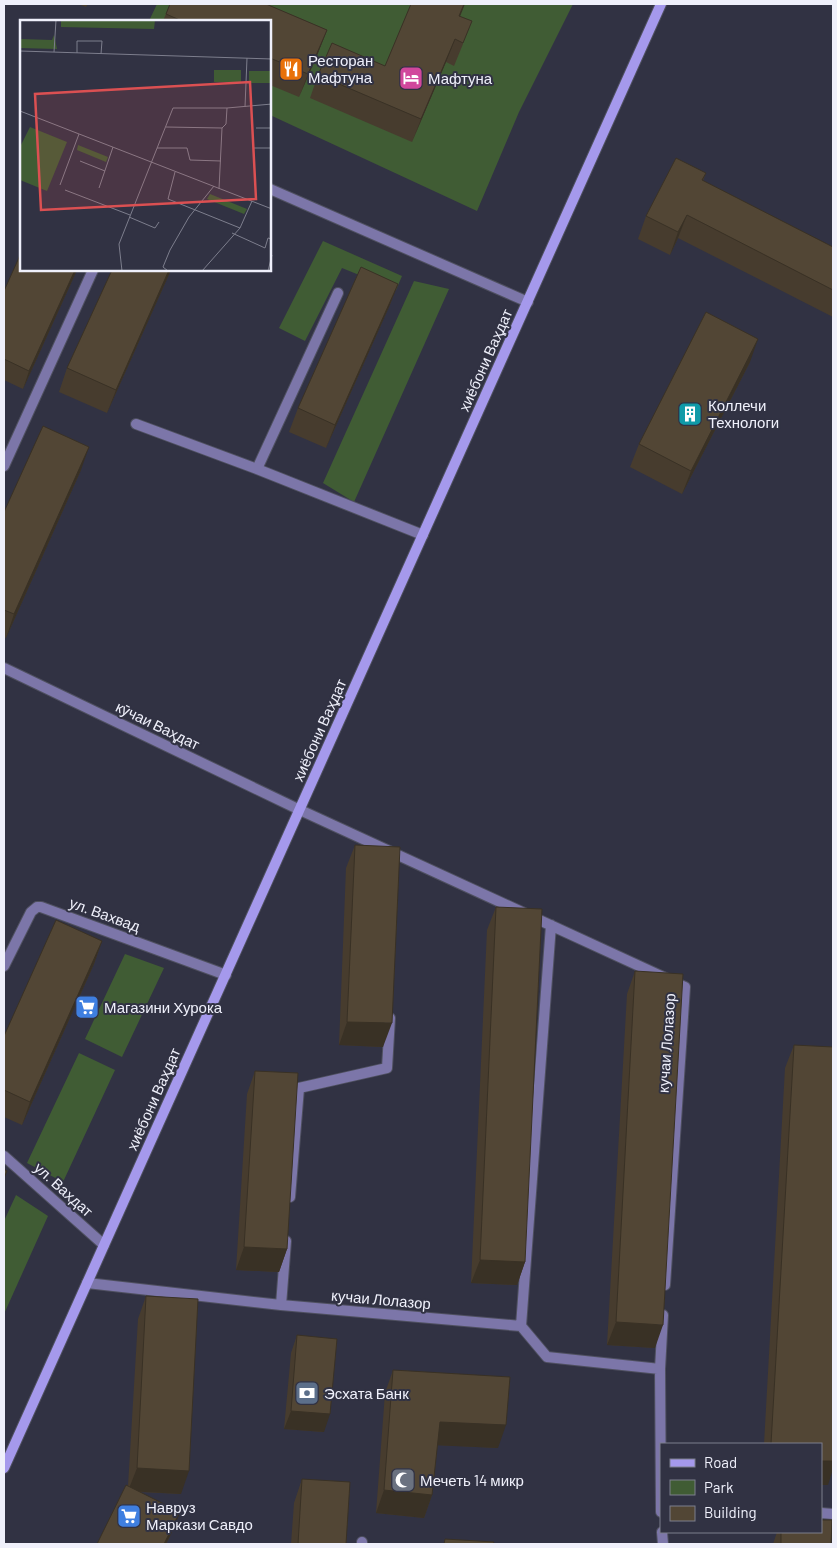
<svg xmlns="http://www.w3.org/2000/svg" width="837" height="1548" font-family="Barlow,sans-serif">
<rect width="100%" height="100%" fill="#313243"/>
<path fill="#405c34" d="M157,4h416l-54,108 -42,99 -207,-96v-94h-121z
M323,241l79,35 -6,14 -54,-22 -37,73 -26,-13z
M414,281l35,8 -95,213 -31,-19z
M125,954l39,14 -42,89 -37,-18z
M79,1053l36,17 -52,112 -36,-19z
M16,1195l32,21 -44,98v-93z"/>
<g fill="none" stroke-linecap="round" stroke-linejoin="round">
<g stroke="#4f5060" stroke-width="12">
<path id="lane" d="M270,189l258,113"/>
</g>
<g stroke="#4f5060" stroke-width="12">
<path id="street" d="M136,424l121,45 166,66
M4,466l89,-196
M257,469l81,-176
M4,668l296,142 385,177 -20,298
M4,966l27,-54 6,-5h4l185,68
M4,1156l100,89
M290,1197l9,-109 88,-20 3,-50
M87,1283l194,22 240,21 26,31 113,12 3,-54
M281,1305l5,-64
M521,1326l30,-401
M660,1369l1,143
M821,1513l12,1
M662,1532l1,12
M362,1544v-2"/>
</g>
<g stroke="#4f5060" stroke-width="12">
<path id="secondary" d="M4,1468l657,-1464"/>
</g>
<use href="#lane" stroke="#7c76a9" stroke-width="10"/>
<use href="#street" stroke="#7c76a9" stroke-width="10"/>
<use href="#secondary" stroke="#a599ec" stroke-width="10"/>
</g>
<path fill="#473c2e" d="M78,4h10l-2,3z
M170,4h96l61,26 -9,23 -19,44 -29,-12v-64h-107z
M460,16l3,28 -9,22 -8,-4 -34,80 -102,-44 8,-23 67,-9z
M706,173l-3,8 130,66v70l-155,-79 -8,17 -32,-16 8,-23z
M21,270h56l-54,119 -19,-9v-89z
M112,270h59l-64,143 -48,-21 8,-24z
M398,284l-9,23 -63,141 -37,-16 9,-24z
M750,362l-68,132 -52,-27 9,-23z
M81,470l-75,168 -2,-1v-125z
M355,845l28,202 -44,-2 7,-177z
M496,907l29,355 -8,23 -46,-2 16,-353z
M102,941l-8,23 -72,161 -18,-8v-81z
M635,971l20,377 -48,-3 20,-351z
M794,1045l34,440 -7,-41h-57l21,-376z
M255,1071l32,178 -8,23 -43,-2 11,-176z
M146,1296l35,198 -42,-2 41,20 -7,18 -7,14h-69l31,-58 10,-167z
M297,1335l27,97 -40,-3 7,-76z
M393,1370l105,78 -61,-3 -5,50 -8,23 -48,-5 9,-120z
M302,1479l44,65h-55l3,-41z
M777,1532h44l10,12h-58z"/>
<path fill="#393125" d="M464,4h1l-14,35 8,-23z
M327,30l-9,23 -19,44 9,-23z
M455,39l-9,23 -34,80 9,-23z
M687,215l-9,23 -8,17 8,-23z
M75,270h2l-54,119 6,-18z
M169,270h2l-64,143 9,-23z
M398,284l-9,23 -63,141 9,-23z
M758,339l-8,23 -68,132 9,-23z
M89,447l-8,23 -75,168 8,-24z
M102,941l-8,23 -72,161 8,-23z
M347,1022l45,1 -9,24 -44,-2z
M244,1247l43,2 -8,23 -43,-2z
M480,1260l45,2 -8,23 -46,-2z
M616,1322l47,3 -8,23 -48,-3z
M291,1411l39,3 -6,18 -40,-3z
M440,1422l66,3 -8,23 -67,-3z
M821,1461h12v8l-5,16h-7z
M137,1468l52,3 -8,23 -53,-3z
M384,1490l48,5 -8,23 -48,-5z
M180,1512l-7,18 -7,14h-2z"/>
<path fill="#524635" stroke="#393125" d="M170,4h96l61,26 -19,44 -38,-16v-37h-88l-16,-7z
M411,4h53l-5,12 13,5 -9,22 -8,-4 -34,80 -103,-44 14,-32 53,23z
M676,158l30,15 -4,7 131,67v43l-146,-75 -9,17 -32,-16z
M21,253v17h54l-46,101 -25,-12v-68z
M361,267l37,17 -63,141 -37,-17z
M112,270h57l-53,120 -49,-22z
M706,312l52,27 -67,132 -52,-27z
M43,426l46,21 -75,167 -10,-4v-98z
M355,845l45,2 -8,176 -45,-1z
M496,907l46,2 -17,353 -45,-2z
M56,920l46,21 -72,161 -26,-12v-54z
M635,971l48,3 -20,351 -47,-3z
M794,1045l39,2v414h-12v-17h-50z
M255,1071l43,2 -11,176 -43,-2z
M4,1169l3,2 -3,7z
M146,1296l52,3 -9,172 -52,-3z
M297,1335l40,4 -7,75 -39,-3z
M393,1370l117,7 -4,48 -66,-3 -8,73 -48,-5z
M302,1479l48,3 -4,62h-48z
M126,1485l54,27 -16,32h-67z
M821,1520h11l-1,24h-50v-12h40z
M445,1539l49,3 -1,2h-49z"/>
<defs>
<g id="restaurant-square" transform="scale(1.25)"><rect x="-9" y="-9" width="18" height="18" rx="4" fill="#e8710a" stroke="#313243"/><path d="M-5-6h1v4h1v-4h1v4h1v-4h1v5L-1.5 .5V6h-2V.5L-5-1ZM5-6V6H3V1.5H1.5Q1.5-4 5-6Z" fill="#fff"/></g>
<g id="hotel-square" transform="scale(1.25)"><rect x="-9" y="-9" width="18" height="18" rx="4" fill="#d1479c" stroke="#313243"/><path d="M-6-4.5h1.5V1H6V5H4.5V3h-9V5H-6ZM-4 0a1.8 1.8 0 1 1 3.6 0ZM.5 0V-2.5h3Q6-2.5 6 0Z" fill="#fff"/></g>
<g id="building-square" transform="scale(1.25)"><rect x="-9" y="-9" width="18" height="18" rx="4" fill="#0f9aa8" stroke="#313243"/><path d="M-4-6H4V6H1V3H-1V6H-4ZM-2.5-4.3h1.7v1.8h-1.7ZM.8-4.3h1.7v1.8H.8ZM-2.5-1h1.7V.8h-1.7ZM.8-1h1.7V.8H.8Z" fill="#fff"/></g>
<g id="supermarket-square" transform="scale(1.25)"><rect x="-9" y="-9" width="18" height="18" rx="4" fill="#3f7fe0" stroke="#313243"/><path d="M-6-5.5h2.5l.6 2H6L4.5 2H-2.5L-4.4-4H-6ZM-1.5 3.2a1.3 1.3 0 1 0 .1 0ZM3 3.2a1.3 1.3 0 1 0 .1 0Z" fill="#fff"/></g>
<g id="bank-square" transform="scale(1.25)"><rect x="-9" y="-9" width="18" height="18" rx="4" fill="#5c6f8a" stroke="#313243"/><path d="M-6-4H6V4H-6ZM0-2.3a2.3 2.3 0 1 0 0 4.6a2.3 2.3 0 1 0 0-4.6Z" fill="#fff"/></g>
<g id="mosque-square" transform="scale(1.25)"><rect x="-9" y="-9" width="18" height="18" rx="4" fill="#6b7280" stroke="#313243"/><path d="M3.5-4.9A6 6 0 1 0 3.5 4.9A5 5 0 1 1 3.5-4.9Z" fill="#fff"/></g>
</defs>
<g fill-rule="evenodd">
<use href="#restaurant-square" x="291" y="69"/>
<use href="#hotel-square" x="411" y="78"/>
<use href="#building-square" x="690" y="414"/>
<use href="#supermarket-square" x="87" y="1007"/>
<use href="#bank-square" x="307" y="1393"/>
<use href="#mosque-square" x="403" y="1480"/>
<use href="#supermarket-square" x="129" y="1516"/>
</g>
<g text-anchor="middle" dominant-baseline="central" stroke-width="4" stroke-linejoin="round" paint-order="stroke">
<g font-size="15" fill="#eff0fb" stroke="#313243" text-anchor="start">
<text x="308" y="60">Ресторан<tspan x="308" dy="17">Мафтуна</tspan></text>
<text x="428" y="78">Мафтуна</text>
<text x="708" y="405">Коллечи<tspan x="708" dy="17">Технологи</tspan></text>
<text x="104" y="1007">Магазини Хурока</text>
<text x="324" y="1393">Эсхата Банк</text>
<text x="420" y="1480">Мечеть 14 микр</text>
<text x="146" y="1507">Навруз<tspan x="146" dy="17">Маркази Савдо</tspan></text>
</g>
<g font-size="15" fill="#eff0fb" stroke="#313243">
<text transform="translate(485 360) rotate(-66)">хиёбони Ваҳдат</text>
<text transform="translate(158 725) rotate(26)">кӯчаи Ваҳдат</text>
<text transform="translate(319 730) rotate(-66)">хиёбони Ваҳдат</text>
<text transform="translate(105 914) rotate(20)">ул. Вахвад</text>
<text transform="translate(666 1043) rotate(-86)">кучаи Лолазор</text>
<text transform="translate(153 1099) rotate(-66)">хиёбони Ваҳдат</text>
<text transform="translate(64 1189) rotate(42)">ул. Вахдат</text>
<text transform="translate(381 1299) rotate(5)">кучаи Лолазор</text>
</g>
</g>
<g transform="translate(20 20)">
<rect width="251" height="251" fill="#313243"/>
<path d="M41,0h94l-1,9 -93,-2zM34,15l3,14 -37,-1v-9l32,1zM194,50h27v12h-27zM229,51h22v12h-22zM10,107l37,15 -20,49 -27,-11v-33zM58,125l30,12 -2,5 -29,-12zM190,174l37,15 -3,5 -37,-15z" fill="#405c34"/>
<path fill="none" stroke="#7d7e8d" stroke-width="1" d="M0,31l252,8M34,32l2,-32M57,33v-12h25l-1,13M225,87l2,-49M207,88l45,-4M0,91l252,98M146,107l56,1M236,108h16M137,128h30l3,12 31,1M233,128h19M60,141l25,10M155,152l-7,27 72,29M40,165l19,-51M79,168l14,-41M45,170l65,25M109,197l26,11 4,-6M212,213l33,15 3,-10 4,1M102,251l-3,-27 54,-136h54l-1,16 -4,4 -3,61M148,251l-5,-4 7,-17 19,-33 25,-31M182,251l38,-43 12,-27M248,251l4,-16"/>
<path fill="#db5052" fill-opacity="0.15" stroke="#db5052" stroke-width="2.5" d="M230,62l6,117 -215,11 -6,-116z"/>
<rect width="251" height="251" fill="none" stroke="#eff0fb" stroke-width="2.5"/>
</g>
<rect width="837" height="1548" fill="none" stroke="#eff0fb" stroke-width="10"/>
<rect x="660" y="1443" width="162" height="90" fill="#313243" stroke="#7d7e8d"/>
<rect x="670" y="1459" width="25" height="8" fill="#a599ec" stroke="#7d7e8d"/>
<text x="704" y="1468" font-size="15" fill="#eff0fb">Road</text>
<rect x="670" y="1480" width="25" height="15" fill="#405c34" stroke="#7d7e8d"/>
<text x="704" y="1493" font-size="15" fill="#eff0fb">Park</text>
<rect x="670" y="1506" width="25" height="15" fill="#524635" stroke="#7d7e8d"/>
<text x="704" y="1518" font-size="15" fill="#eff0fb">Building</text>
</svg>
